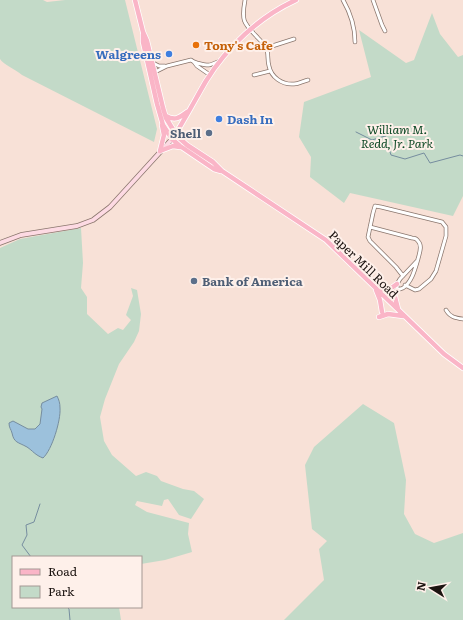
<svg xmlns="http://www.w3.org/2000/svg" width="463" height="620" font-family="Literata,serif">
<rect width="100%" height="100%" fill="#f8e1d7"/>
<path fill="#c3dac8" d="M0,0h43l4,2 18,-2h60l32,129 -3,13 -132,-67c-6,-5 -19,-11 -22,-16z
M432,13l8,21 18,23 5,-2v141l-10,20 -103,-23 -6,10 -34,-26 1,-20 -12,-20 5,-35 67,-25 -12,-47 47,33 8,-3z
M81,228l2,35 -2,25 6,9v17l21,20 10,-6 5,2 8,-10 -5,-5 7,-19 -2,-8 6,2 4,24 -2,17 -5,11 -15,22 -14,35 -5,18 4,24 8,14 24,21 10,-4 11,4 4,5 22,8 11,2 10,8 -13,20 -12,-4 -11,-16 -4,1 -2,6 -25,-5 -2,4 12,7 42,11 -1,11 4,18 -27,8 -24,4v-7h-128v50h106l2,13h-121v-372l20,-9z
M363,404l31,19 12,57 -2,34 11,20 19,9 29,-10v87h-179l40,-40 -5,-31 8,-8 -15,-12 -7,-64 9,-18z"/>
<path fill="#9cc1dc" stroke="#768d9f" d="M57,396c2,4 3,7 3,12 1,12 -8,42 -17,50 -8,-3 -10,-7 -16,-11 -9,-5 -13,-4 -15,-14 -1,-4 -3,-5 -3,-10l4,-2 15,8h7l5,-5 2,-15 -1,-2 1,-4z"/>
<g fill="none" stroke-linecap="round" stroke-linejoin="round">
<path stroke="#768d9f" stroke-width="1" d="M356,132l16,8 13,-4 6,19 14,4 19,-6 6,10 30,-8 3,1
M31,557l-9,-12 5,-10 -1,-10 8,-3 6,-18
M67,607l2,2 1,11"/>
<g stroke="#8a766d" stroke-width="4.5">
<path id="street" d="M245,0c-4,22 -1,23 13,38 3,3 6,6 8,9 3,6 1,13 3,19 2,11 13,19 25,18 5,0 9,-3 14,-4
M343,0c7,12 12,28 12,42
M373,0l9,25 3,6
M266,48l28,-9
M194,62l3,4 13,9
M153,63l6,3h6
M155,72l12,-6 24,-6c5,3 1,1 6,3 13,3 11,3 23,-2
M254,75l16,-4
M370,227l42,11c2,0 5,1 6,3 5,5 1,13 0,18 -3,10 -6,23 -15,29 -2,1 -4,1 -6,2
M403,276l-7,-9 -26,-26 -2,-4 5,-24 2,-7 6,1 61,15 4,5v9l-10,35 -5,8 -12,10 -4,1 -10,-5
M389,301l8,-11v-6l3,-5 17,-18
M446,310c4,7 9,8 17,9"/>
</g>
<g stroke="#8a766d" stroke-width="5.5">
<path id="secondary" d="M0,243l21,-8 56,-9 16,-6 17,-13 62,-68"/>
</g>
<g stroke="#fff" stroke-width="6">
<path id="primary" d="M135,0l8,32 4,9 16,67 3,10 11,18 10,9 26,17 9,9 104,69 118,114 19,14
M143,34v8l14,62 6,21 9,14 8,7 34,23 7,2
M166,116c9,5 13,2 21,-4
M172,139c5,-7 9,-14 13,-21 7,-12 14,-25 21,-37 21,-34 53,-64 90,-81
M160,151l4,-16 -2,-10
M160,151l13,-5 7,1
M376,290l4,10 2,12
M377,290c9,0 13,0 20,-6
M394,293l4,16
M379,317l9,-3 15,2"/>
</g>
<use href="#street" stroke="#fff" stroke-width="3"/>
<use href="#secondary" stroke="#fddae3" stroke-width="4"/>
<use href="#primary" stroke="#fab5c7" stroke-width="4.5"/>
</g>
<circle fill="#e8710a" stroke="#fef0ea" stroke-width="1.5" cx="196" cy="45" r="4"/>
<g fill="#3f7fe0" stroke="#fef0ea" stroke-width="1.5">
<circle cx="169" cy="54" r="4"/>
<circle cx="219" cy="119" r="4"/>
</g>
<g fill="#5c6f8a" stroke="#fef0ea" stroke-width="1.5">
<circle cx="209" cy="133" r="4"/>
<circle cx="194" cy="281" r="4"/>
</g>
<g text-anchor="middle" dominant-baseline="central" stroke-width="4" stroke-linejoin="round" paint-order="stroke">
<g font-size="12" font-weight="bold" fill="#c56008" stroke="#fef0ea" text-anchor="start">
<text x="204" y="45">Tony's Cafe</text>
</g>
<g font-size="12" font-weight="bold" fill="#366cbe" stroke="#fef0ea" text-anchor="end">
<text x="161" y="54">Walgreens</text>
<text x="227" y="119" text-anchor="start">Dash In</text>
</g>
<g font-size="12" font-style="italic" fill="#0e4926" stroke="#fef0ea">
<text x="397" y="129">William M.<tspan x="397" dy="14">Redd, Jr. Park</tspan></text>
</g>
<g font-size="12" font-weight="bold" fill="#4e5e75" stroke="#fef0ea" text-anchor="end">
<text x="201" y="133">Shell</text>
<text x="202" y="281" text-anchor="start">Bank of America</text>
</g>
<g font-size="12" fill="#1c1411" stroke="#fef0ea">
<text transform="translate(364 264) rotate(44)">Paper Mill Road</text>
</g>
</g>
<rect x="12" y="556" width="130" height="52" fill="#fef0ea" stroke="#a49893"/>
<rect x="20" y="569" width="20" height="6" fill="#fab5c7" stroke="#a49893"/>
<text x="48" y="576" font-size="12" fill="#1c1411">Road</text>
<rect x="20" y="586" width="20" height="12" fill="#c3dac8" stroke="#a49893"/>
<text x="48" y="596" font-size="12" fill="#1c1411">Park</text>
<g transform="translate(431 588) rotate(281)" stroke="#fef0ea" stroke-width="3" paint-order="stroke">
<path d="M0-3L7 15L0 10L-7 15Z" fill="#1c1411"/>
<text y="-6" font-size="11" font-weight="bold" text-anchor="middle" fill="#1c1411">N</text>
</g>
</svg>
